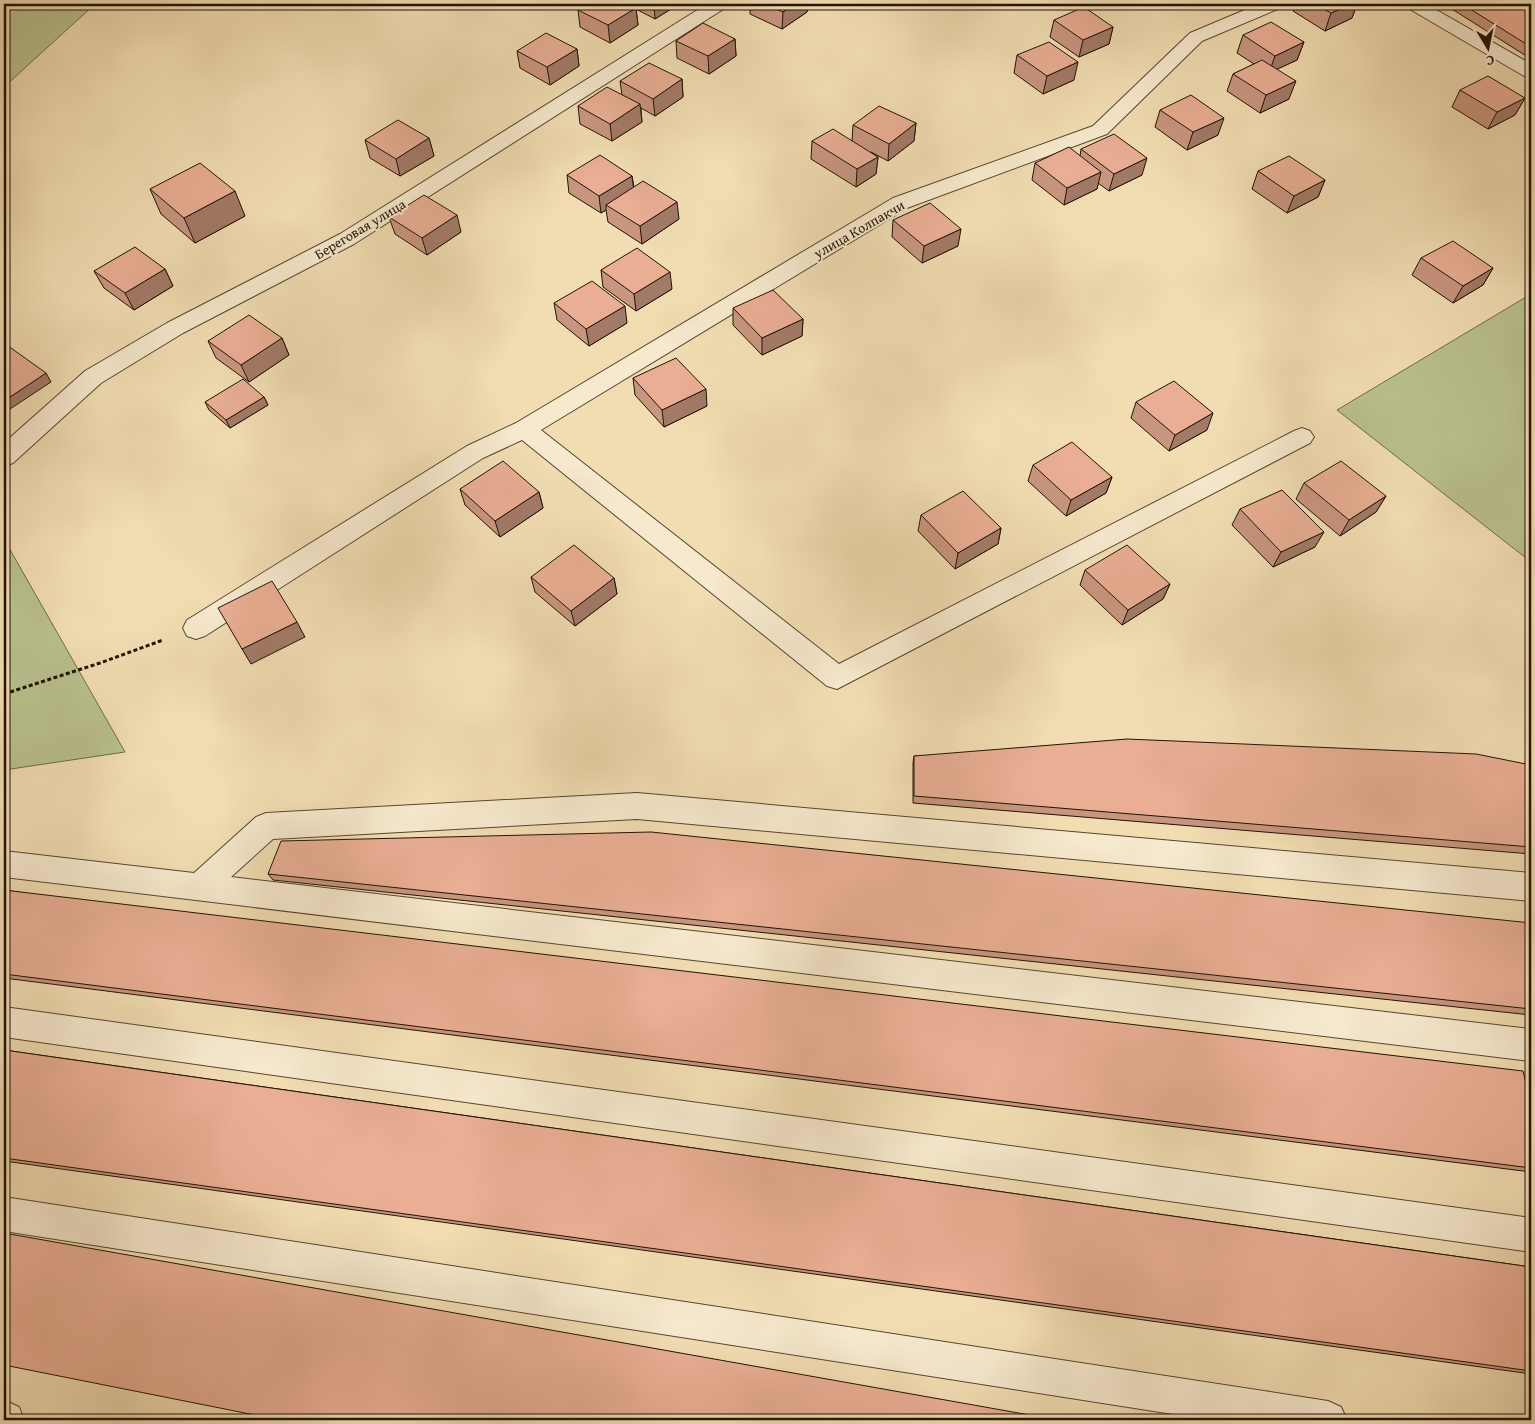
<svg xmlns="http://www.w3.org/2000/svg" width="1535" height="1424" font-family="'Gentium Book Plus',serif">
<rect width="100%" height="100%" fill="#f2ddb3"/>
<filter id="stains"><feTurbulence type="fractalNoise" baseFrequency=".004" numOctaves="4"/><feColorMatrix values="0 0 0 0 .2 0 0 0 0 .09 0 0 0 0 .02 0 0 0 .5 -.17"/></filter>
<radialGradient id="worn" r=".72"><stop offset=".6" stop-color="#630" stop-opacity="0"/><stop offset="1" stop-color="#630" stop-opacity=".3"/></radialGradient>
<path fill="#b9c18e" stroke="#6d6a49" d="M4,4h91l-91,83z
M1531,294v268l-194,-152z
M4,539l121,213 -121,18z"/>
<g fill="none" stroke-linecap="round" stroke-linejoin="round">
<g stroke="#554630" stroke-width="2">
<path id="minor" d="M707,4h21l-3,4 -371,236 -171,89 -82,50 -88,80 -9,3v-23l81,-72 82,-48 173,-89z
M1259,4h24l-3,4 -78,33 -95,93 -200,74 -366,222 298,234 455,-233 8,-3 8,3 4,6 -4,6 -473,246 -10,-3 -305,-246 -39,18 -278,178 -9,3 -9,-3 -4,-8 4,-8 280,-174 49,-23 377,-225 200,-72 97,-93z
M1405,4h21l105,60v14l-7,-2 -116,-68z
M637,793l894,80v28l-894,-82 -364,20 -42,38 1300,152v32l-1527,-184v-26l190,22 62,-56 10,-4z
M4,1007l1527,211v34l-1527,-215z
M4,1197l1324,204 13,6 6,13h-136l-1207,-189z
M6,1401l13,6 5,13h-20v-18z"/>
</g>
<path stroke="#211304" stroke-width="3" stroke-dasharray="4 2.5" stroke-linecap="butt" d="M4,694l96,-31 63,-23"/>
<use href="#minor" fill="#f7e9ce" fill-rule="evenodd"/>
</g>
<path fill="#c8967f" stroke="#211304" d="M588,4h91l-24,15 -19,-10 2,16 -28,18 -30,-16 -2,-17z
M750,4h58l-1,8 -25,17 -32,-15z
M811,4h11l-5,3z
M1296,4h61l-5,14 -27,13 -32,-20z
M1444,4h87v55z
M1054,20l59,7 -4,17 -30,13 -29,-20z
M1243,35l61,7 -7,18 -20,9 12,30 -29,14 -33,-22 6,-17 21,-10 -17,-11z
M735,39l1,17 -27,18 -32,-16 -1,-17z
M577,49l2,17 -29,19 -30,-17 -3,-17z
M1017,55l57,25 -31,14 -29,-21z
M682,79l1,18 -28,19 -14,-8 1,14 -30,19 -32,-17 -2,-18 44,-11 -2,-14z
M1460,90l65,8 -10,17 -27,14 -36,-22z
M1160,110l58,25 -31,15 -32,-23z
M916,123l-2,18 -26,20 -17,-9 7,5 -2,17 -20,13 -45,-28 1,-18h40l1,-16z
M429,138l5,18 -34,20 -30,-18 -5,-18z
M1081,149l61,26 -33,16 -11,-8 -1,6 -33,16 -32,-25 3,-17 45,-7z
M1258,171l67,9 -7,17 -31,16 -35,-24z
M567,175l65,1 2,11 45,32 -37,25 -34,-22 -2,-12 -5,3 -32,-20z
M150,189l95,27 -50,27 -34,-29z
M389,217l72,15 -34,23 -32,-21z
M893,220l65,26 -36,17 -30,-26z
M1421,258l72,10 -10,17 -30,18 -41,-28z
M165,269l8,17 -39,24 -30,-22 -10,-17z
M601,270l71,19 -36,22 -33,-24z
M554,303l73,20 -38,23 -32,-26z
M733,308l70,11 -1,17 -40,19 -29,-30z
M282,338l7,17 -40,27 -33,-24 -8,-17z
M633,378l74,28 -43,21 -29,-32z
M264,397l4,8 -38,23 -21,-18 -4,-8z
M1136,402l71,28 -38,21 -38,-33z
M1033,465l79,12 -6,16 -40,23 -38,-35z
M1304,483l82,13 -10,16 -36,24 -44,-37z
M460,489l79,3 4,16 -43,29 -35,-32z
M1240,509l75,38 -42,20 -41,-42z
M921,515l80,13 -3,16 -43,25 -37,-38z
M1085,570l85,14 -7,15 -41,26 -42,-40z
M531,577l83,1 3,16 -42,32 -40,-34z
M914,756l617,9v89l-618,-51v-40z
M268,874l1263,49v92l-1258,-135z
M4,890l1527,214v68l-1527,-194z
M4,1050l1527,217v107l-1527,-213z"/>
<path fill="#a37a68" stroke="#211304" d="M654,4h25l-24,15z
M795,4h13l-1,8 -25,17 1,-17z
M1352,4h5l-5,14 -27,13 6,-18z
M636,8l2,17 -28,18 -2,-18z
M1113,27l-4,17 -30,13 4,-17z
M735,39l1,17 -27,18 -1,-18z
M1304,42l-7,18 -28,13 6,-17z
M577,49l2,17 -29,19 -3,-18z
M1078,62l-4,18 -31,14 4,-18z
M682,79l1,18 -28,19 -2,-17z
M1296,81l-7,18 -29,14 6,-18z
M1525,98l-10,17 -27,14 9,-17z
M640,104l2,18 -30,19 -2,-17z
M1224,118l-6,17 -31,15 6,-18z
M916,123l-2,18 -26,20 1,-17z
M429,138l5,18 -34,20 -4,-17z
M878,157l-2,17 -20,13 1,-18z
M1147,158l-5,17 -33,16 5,-17z
M1101,172l-4,17 -33,16 3,-17z
M632,176l2,17 -28,12v5l-5,3 -2,-17z
M1325,180l-7,17 -31,16 7,-17z
M235,191l10,25 -50,27 -11,-25z
M677,202l2,17 -37,25 -2,-18z
M457,215l4,17 -34,23 -5,-17z
M961,229l-3,17 -36,17 2,-17z
M1493,268l-10,17 -30,18 10,-17z
M165,269l8,17 -39,24 -9,-17z
M670,272l2,17 -36,22 -2,-17z
M625,306l2,17 -38,23 -3,-17z
M803,319l-1,17 -40,19v-17z
M282,338l7,17 -40,27 -8,-17z
M46,373l5,9 -44,29 -3,-6v-4z
M706,389l1,17 -43,21 -2,-17z
M264,397l4,8 -38,23 -4,-8z
M1213,413l-6,17 -38,21 6,-16z
M1112,477l-6,16 -40,23 5,-16z
M539,492l4,16 -43,29 -5,-16z
M1386,496l-10,16 -36,24 9,-16z
M1001,528l-3,16 -43,25 3,-16z
M1324,532l-9,15 -42,20 8,-15z
M614,578l3,16 -42,32 -4,-15z
M1170,584l-7,15 -41,26 6,-15z
M297,622l8,15 -54,27 -9,-15z"/>
<path fill="#e9ae94" stroke="#211304" d="M588,4h39l9,4 -28,17 -30,-15z
M765,4h30l-12,8z
M1315,4h37l-21,9z
M1462,4h69v43z
M1084,7l29,20 -30,13 -29,-20z
M1271,22l33,20 -29,14 -32,-21z
M703,23l32,16 -27,17 -32,-15z
M546,33l31,16 -30,18 -30,-16z
M1049,42l29,20 -31,14 -30,-21z
M1262,60l34,21 -30,14 -33,-21z
M649,63l33,16 -29,20 -33,-18z
M1488,76l37,22 -28,14 -37,-22z
M607,87l33,17 -30,20 -32,-18z
M1191,95l33,23 -31,14 -33,-22z
M879,106l37,17 -27,21 -36,-19z
M398,120l31,18 -33,21 -31,-19z
M833,129l45,28 -21,12 -45,-28z
M1114,134l33,24 -33,16 -33,-25z
M1069,147l32,25 -34,16 -32,-25z
M600,155l32,21 -33,20 -32,-21z
M1289,156l36,24 -31,16 -36,-25z
M200,163l35,28 -51,27 -34,-29z
M643,181l34,21 -37,24 -34,-21z
M424,195l33,20 -35,23 -33,-21z
M930,203l31,26 -37,17 -31,-26z
M1453,241l40,27 -30,18 -42,-28z
M135,247l30,22 -40,24 -31,-22z
M637,248l33,24 -36,22 -33,-24z
M592,281l33,25 -39,23 -32,-26z
M773,290l30,29 -41,19 -29,-30z
M249,315l33,23 -41,27 -33,-24z
M4,343l42,30 -42,28z
M676,358l30,31 -44,21 -29,-32z
M243,379l21,18 -38,23 -21,-18z
M1174,381l39,32 -38,22 -39,-33z
M1072,442l40,35 -41,23 -38,-35z
M503,461l36,31 -44,29 -35,-32z
M1341,461l45,35 -37,24 -45,-37z
M1282,490l42,42 -43,20 -41,-43z
M963,491l38,37 -43,25 -37,-38z
M574,545l40,33 -43,33 -40,-34z
M1127,545l43,39 -42,26 -43,-40z
M272,581l25,41 -55,27 -24,-41z
M1127,739l349,15 55,11v82l-617,-51v-40z
M651,832l880,91v86l-1263,-135 13,-33z
M4,890l1519,181 8,33v64l-1527,-194z
M4,1050l1527,217v104l-1527,-213z
M4,1233l1054,187h-778l-276,-55z"/>
<g text-anchor="middle" dominant-baseline="central" stroke-width="4" stroke-linejoin="round" paint-order="stroke">
<g font-size="14" fill="#211304" stroke="#f7e9ce">
<text transform="translate(360 229) rotate(-31)">Береговая улица</text>
<text transform="translate(859 229) rotate(-30)">улица Колпакчи</text>
</g>
</g>
<rect width="1535" height="1424" fill="none" stroke="#f2ddb3" stroke-width="20"/>
<rect x="5" y="5" width="1525" height="1414" fill="none" stroke="#211304" stroke-width="2.5"/>
<rect x="10" y="10" width="1515" height="1404" fill="none" stroke="#211304"/>
<g transform="translate(1488 48) rotate(170)" stroke="#f7e9ce" stroke-width="4" paint-order="stroke">
<path d="M0-4L9 19L0 12L-9 19Z" fill="#211304"/>
<text y="-8" font-size="14" font-weight="bold" text-anchor="middle" fill="#211304">С</text>
</g>
<rect width="100%" height="100%" filter="url(#stains)"/>
<rect width="100%" height="100%" fill="url(#worn)"/>
</svg>
